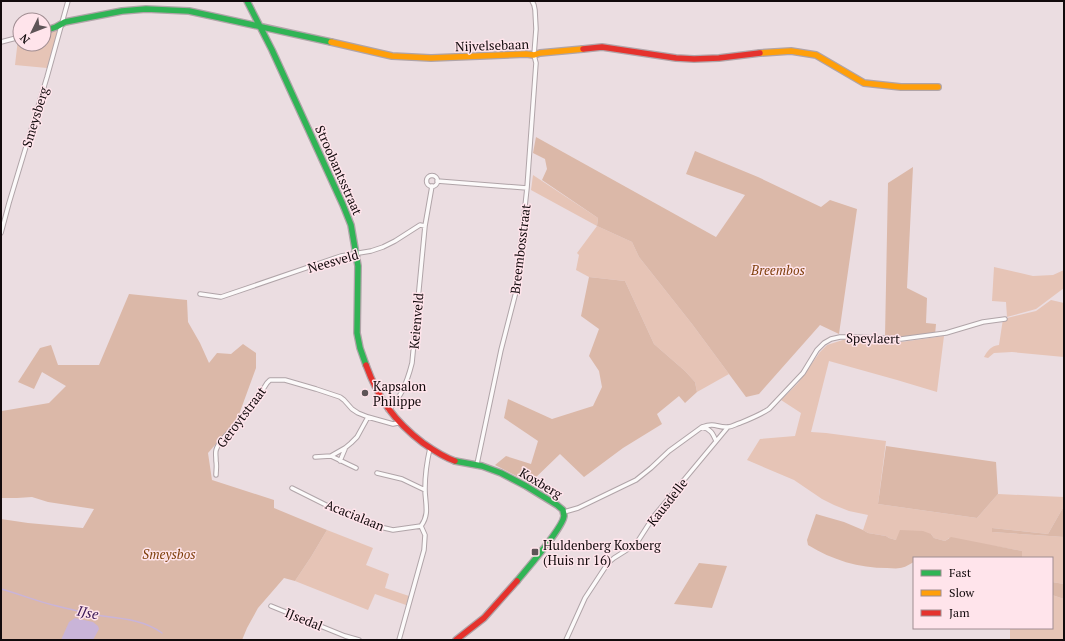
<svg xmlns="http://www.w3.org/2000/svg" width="1065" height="641" font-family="'PT Serif',serif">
<rect width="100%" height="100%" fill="#ebdde1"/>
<path fill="#e6c4b6" d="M55,30l3,2 -1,3 -10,33 -32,-3 3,-26h2v5h24v-12z
M533,175l65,43 -1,8 35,16 7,15 53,67 37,50 -32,18 -2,-10 -10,-11 -31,-27 -29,-63 -36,-4 -13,-7 3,-15 -2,-2 20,-27 -66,-36z
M994,267l39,9 20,-1 11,-5v18l-28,21 -29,8 -1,-15 -14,-1z
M1051,300l13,3v54l-52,-5 -18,1 -6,5 -4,-1c4,-7 7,-11 15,-12l4,-26 33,-8z
M944,336l-7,56 -40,-12 -68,-19 -18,71 15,1 60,8 -8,63 99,14 21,-24 66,3v9l-16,28 -56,-6v4l72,5v47l-12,-2v-24h-30v-7l-73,-13 -4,3 -11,-3 -3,-4 -35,6 -7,-2 -3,-2 -18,-3 -5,-3 5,-15 -19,-4 -15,-6 -12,-6 -28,-19 -47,-20 13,-21 35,-3 6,-23 -20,-13 17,-17 22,-31 7,-7 19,-6 27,2 28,1z
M327,530l46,18 -7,17 23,9 -4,14 24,8 -3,9 -31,-11 -7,16 -73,-29 16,-24z
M1052,595l12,4v40l-7,1h-47v-12h42z"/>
<path fill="#dbb8a8" d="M536,137l180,100 29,-42 -59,-21 9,-23 63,26 63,30 9,-7 27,9 -18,125 -19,-9 -61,69 -13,3 -54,-73 -53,-67 -7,-15 -35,-16 1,-8 -56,-38 5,-11 -2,-10 -12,-6z
M913,167l-6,121 20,10 -1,25 10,1 -1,11 -18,2h-32l3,-154z
M589,277l36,4 29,63 31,27 10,11 2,10 -12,11 -6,-7 -22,18 5,10 -39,24 -39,29 -24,-23 -30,29 -35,-18 11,-9 25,8 7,-23 -34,-23 4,-19 44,20 41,-13 9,-19 -3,-16 -10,-15 10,-27 -18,-13z
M129,294l58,6 1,22 12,21 9,20 8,-10 14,1 12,-10 13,9v15l-19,52 -29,33 4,27 62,20v8l53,22 -16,27 -16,24 -11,-3 -26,30 -11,20 -5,12h-241v-121l27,4 55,5 11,-19 -46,-7 -16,-5 -15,1h-16v-80l1,-7 47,-8 17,-17 -24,-14 -8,17 -16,-7 22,-34 11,-3 7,20h41z
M886,446l110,16 2,32 -21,24 -99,-14z
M1064,506v31l-72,-5v-4l56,6z
M816,514l28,8 19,8 5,3 18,3 3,2 7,2 4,-10 23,1 8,3 3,4 11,3 6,-4 71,14v7h-108v4c-4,2 -10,6 -14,6 -4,1 -9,0 -13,0 -28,0 -55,-8 -79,-23l-1,-5z
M699,563l28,3 -15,42 -38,-4z
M1052,582l12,2v15l-12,-4z"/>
<path fill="#c9b4d8" d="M75,618l18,4 5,4 1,3 -6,11h-32l8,-18z"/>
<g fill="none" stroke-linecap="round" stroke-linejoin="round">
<path stroke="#c9b4d8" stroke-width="1.5" d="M1,589c19,5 37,13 56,17 12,3 25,6 38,9 23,3 48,4 67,18"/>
<g stroke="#b0a4a8" stroke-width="5.5">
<path id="street" d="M1,42l19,-5
M426.5 181a5.5 5.5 0 1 1 11 0a5.5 5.5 0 1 1-11 0Z
M437,181l90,7
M1,233l8,-30 38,-126 21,-76
M200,294l21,3 120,-41 30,-5 12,-4 12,-6 25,-16 5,1
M388,410c12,-10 20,-31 24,-47l13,-137 7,-40
M716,441c-3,-7 -5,-12 -14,-14 14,-5 15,1 26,0 4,0 8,-3 12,-4 10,-4 20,-8 29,-14l34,-36 14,-23 7,-7 7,-4 9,-2h15l46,2 45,-6 37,-11 22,-3
M331,456l25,12
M315,457l16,-1 14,-8 6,-5 6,-6 11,-20
M340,461l5,-12
M477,464l24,-114 17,-66 4,-50 5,-46 9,-125 -2,-8 2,-26 -1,-19 -1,-5 -2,-4
M377,473l25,6 23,11
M216,475c0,-4 1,-9 0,-14 0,-9 -2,-9 4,-19l33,-37 14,-22 3,-3h15l31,9 24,8 4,3 8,9 6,4 10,4 25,7 5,-1
M292,488l42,21 46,18 13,3 28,-4
M564,512l14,-4 58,-28 15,-12 18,-17 33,-24
M421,526c9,-12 4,-23 4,-37 0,-12 2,-28 5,-41
M271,606l74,30 14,4
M399,640l25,-90 1,-15 -4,-9
M566,640l19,-42 23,-35 6,-5 19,-12 5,-5 16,-25 74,-89"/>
</g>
<g stroke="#b0a4a8" stroke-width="8">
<path id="fast" d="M247,1l25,49 71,155 8,20 7,41 -1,67 3,15 6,17
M44,31l12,-4 9,-5 57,-11 24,-2 43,2 142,31
M455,461l27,5 19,7 25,13 31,19 6,5c0,2 1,4 1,6 -1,12 -38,54 -47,65"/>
</g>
<g stroke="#b0a4a8" stroke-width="8">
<path id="slow" d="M331,42l61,14 39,2 95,-4 8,1 6,-2 43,-4
M760,53l31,-2 25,4 48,28 37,4h37"/>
</g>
<g stroke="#b0a4a8" stroke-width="8">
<path id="jam" d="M583,49l19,-2 74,11 18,1 25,-1 41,-5
M366,365c12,33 28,56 57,78 10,7 20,14 32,18
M456,640l28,-22 33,-37"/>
</g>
<use href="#street" stroke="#fcfafa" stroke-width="3.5"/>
<use href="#fast" stroke="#30b455" stroke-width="5.5"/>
<use href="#slow" stroke="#ff9f0a" stroke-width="5.5"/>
<use href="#jam" stroke="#e5322d" stroke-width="5.5"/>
</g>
<g fill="#5e5457" stroke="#ffe4eb" stroke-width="1.5">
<circle cx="365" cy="393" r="4"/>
<rect x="531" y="548" width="8" height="8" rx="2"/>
</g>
<g text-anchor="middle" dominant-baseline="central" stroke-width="3" stroke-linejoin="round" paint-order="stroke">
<g font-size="13" fill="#120a0c" stroke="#ffe4eb">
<text transform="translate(492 45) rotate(-2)">Nijvelsebaan</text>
<text transform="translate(35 117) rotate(-73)">Smeysberg</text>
<text transform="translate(339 170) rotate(66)">Stroobantsstraat</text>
<text transform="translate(520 249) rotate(-83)">Breembosstraat</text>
<text transform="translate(333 261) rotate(-16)">Neesveld</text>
<text transform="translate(416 321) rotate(-85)">Keienveld</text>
<text transform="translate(873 338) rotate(1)">Speylaert</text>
<text transform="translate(241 417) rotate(-53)">Geroytstraat</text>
<text transform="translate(541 483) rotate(31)">Koxberg</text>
<text transform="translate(667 502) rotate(-52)">Kausdelle</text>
<text transform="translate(355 515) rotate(22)">Acacialaan</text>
<text transform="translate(304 619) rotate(22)">IJsedal</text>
</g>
<g font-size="13" font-style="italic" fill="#7d3d09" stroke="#ffe4eb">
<text x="778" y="270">Breembos</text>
<text x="169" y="554">Smeysbos</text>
</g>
<g font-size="13" fill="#120a0c" stroke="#ffe4eb" text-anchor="start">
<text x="373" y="386">Kapsalon<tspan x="373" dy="15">Philippe</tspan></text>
<text x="543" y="545">Huldenberg Koxberg<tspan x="543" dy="15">(Huis nr 16)</tspan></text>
</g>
<g font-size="14" font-style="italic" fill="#3b1855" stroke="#ffe4eb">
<text transform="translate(88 612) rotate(11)">IJse</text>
</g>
</g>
<rect width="1065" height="641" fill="none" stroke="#120a0c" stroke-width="4"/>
<rect x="913" y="557" width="140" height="72" fill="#ffe4eb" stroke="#a08d92"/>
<rect x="921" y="570" width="20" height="6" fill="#30b455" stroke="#a08d92"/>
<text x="949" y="577" font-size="12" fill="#120a0c">Fast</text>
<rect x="921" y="590" width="20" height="6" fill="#ff9f0a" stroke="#a08d92"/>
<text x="949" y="597" font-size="12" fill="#120a0c">Slow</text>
<rect x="921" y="610" width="20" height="6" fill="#e5322d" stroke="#a08d92"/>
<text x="949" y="617" font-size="12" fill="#120a0c">Jam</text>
<g transform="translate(32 32) rotate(227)"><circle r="19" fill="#ffe4eb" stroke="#a08d92"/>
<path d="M0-3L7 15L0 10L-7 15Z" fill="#5e5457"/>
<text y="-6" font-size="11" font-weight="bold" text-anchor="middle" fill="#120a0c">N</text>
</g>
</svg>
